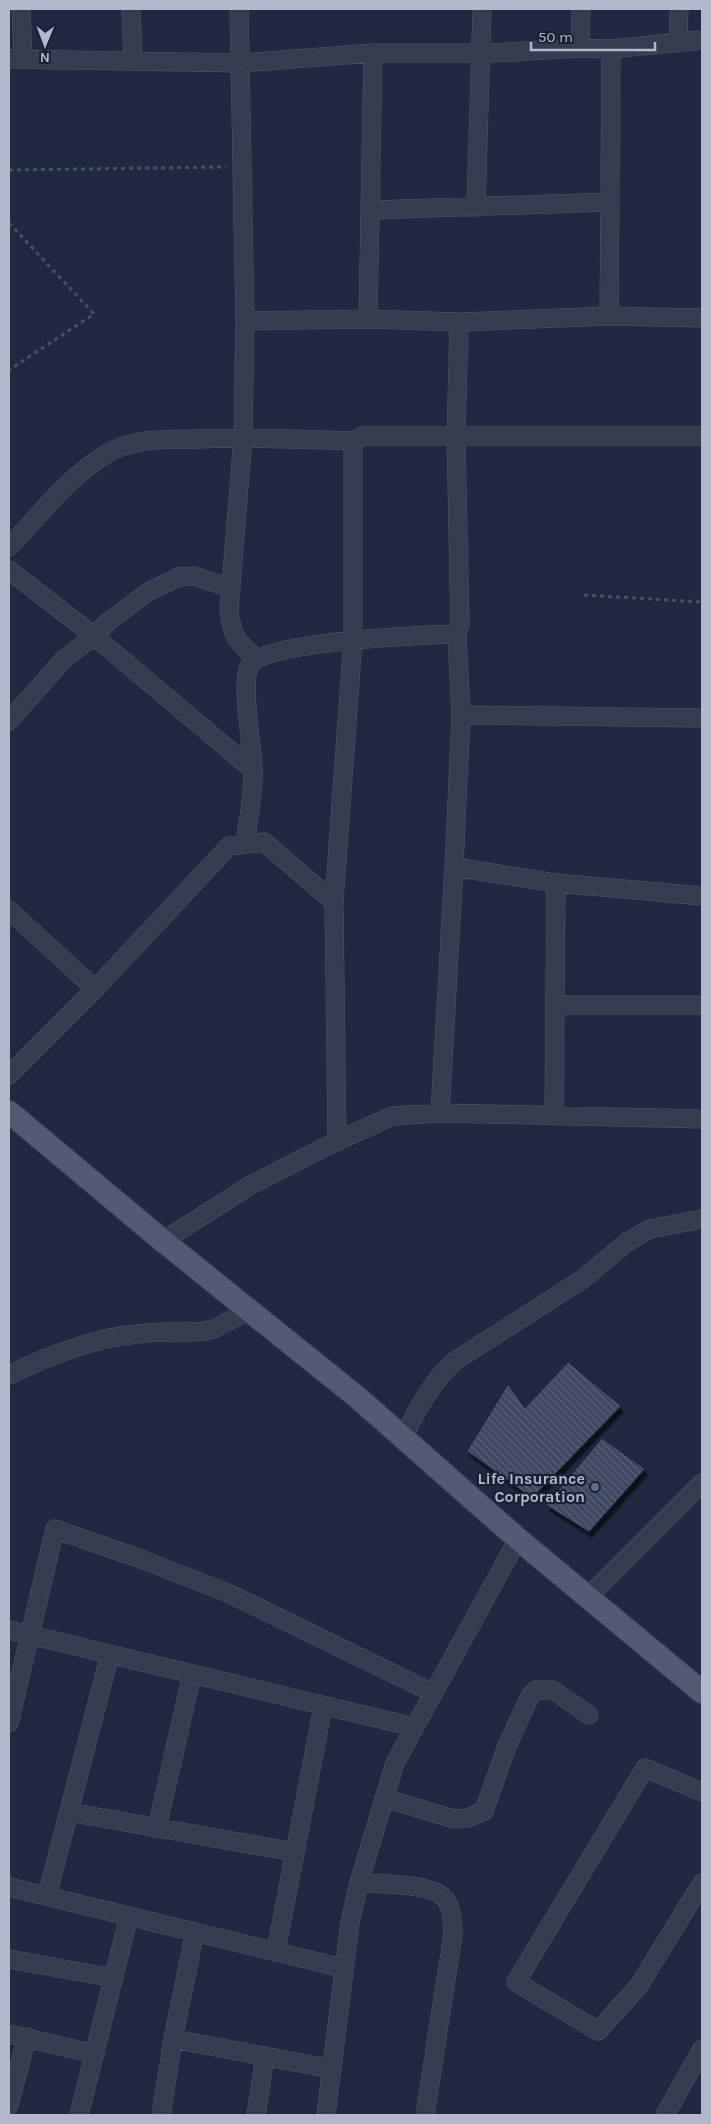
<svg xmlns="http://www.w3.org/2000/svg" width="711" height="2124" font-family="Karla,sans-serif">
<defs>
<pattern id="building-back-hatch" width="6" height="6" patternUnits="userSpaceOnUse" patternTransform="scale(1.25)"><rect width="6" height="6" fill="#404862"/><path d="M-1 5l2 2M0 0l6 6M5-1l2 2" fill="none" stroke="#596077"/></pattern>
<filter id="shadow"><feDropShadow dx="3" dy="5.5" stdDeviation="1" flood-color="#0009"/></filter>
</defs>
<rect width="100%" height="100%" fill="#212940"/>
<path fill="url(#building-back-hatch)" stroke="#1d2337" filter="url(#shadow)" d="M568,1362l53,44 -89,92 -65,-47 41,-67 17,24z
M602,1438l43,31 -56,63 -43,-27z"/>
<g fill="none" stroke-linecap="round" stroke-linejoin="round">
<g stroke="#51576b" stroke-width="19">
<path id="minor" d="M21,9l2,50
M131,9l2,52
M239,9l6,312 -2,116 -14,173c3,26 7,31 27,48
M678,43l1,-34
M580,48l1,-39
M9,59l231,4 133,-10h120l87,-5 31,1 91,-9
M476,207l6,-198
M370,210l240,-8
M609,316l2,-267
M368,319l5,-266
M245,321l123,-2 91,3 150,-6 93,2
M459,322l-3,115 4,187 -3,10 4,81
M9,547c31,-32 60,-71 99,-94 26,-16 60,-13 89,-14 52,-2 104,0 156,2l10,-5h339
M9,570l85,66 159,134
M9,721l55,-62 30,-23 15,-15 39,-29 31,-15 15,-1 37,12
M245,844c3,-25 9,-51 8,-76 -1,-25 -12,-81 -4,-102 10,-25 178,-31 208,-32
M454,867l7,-152 241,3
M334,902l19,-263v-198
M9,910l86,79
M555,1005h147
M9,1075l86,-86 134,-143 35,-4 70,60 3,240
M440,1113l14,-246 102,16 146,13
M554,1115l2,-232
M163,1241l86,-55 80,-41 63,-29 48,-3 262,6
M9,1375c39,-19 83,-37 128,-41 23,-3 46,-1 69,-3l10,-3 33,-18
M403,1437c15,-28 28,-55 52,-76l128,-82 44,-37 23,-13 52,-10
M588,1597l114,-114
M9,1630l405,97
M9,1723l46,-194 83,29 90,35 205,100
M702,1792l-57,-24 -129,214 82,49 40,-44 64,-104
M384,1798l70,21 14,-1 16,-7 23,-65 23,-50 6,-6h17l36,25
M69,1812l225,40
M157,1828l35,-154
M359,1883c20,1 70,0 84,14 10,9 9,25 10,37l-28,181
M9,1887l334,81
M47,1896l63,-242
M195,1932l-22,107 159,30
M276,1951l47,-244
M9,1959l105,19
M9,2034l86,20
M9,2105l18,-68
M79,2115l50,-199
M161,2115l12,-76
M256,2115l9,-59
M326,2115l24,-193 9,-39 36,-120 123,-224
M665,2115l37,-66"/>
</g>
<g stroke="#3f4559" stroke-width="24">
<path id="major" d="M9,1112l154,129 194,156 161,142 184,153"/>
</g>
<path stroke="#42555e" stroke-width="3" stroke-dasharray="4 4" stroke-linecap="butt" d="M9,170l217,-3
M9,223l85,91 -85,56
M584,595l118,7"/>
<use href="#minor" stroke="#363b50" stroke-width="18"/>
<use href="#major" stroke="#545a70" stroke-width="22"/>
</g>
<circle fill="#5c6f8a" stroke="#1b2135" stroke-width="2" cx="595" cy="1487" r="5"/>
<g text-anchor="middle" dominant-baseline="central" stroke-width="4.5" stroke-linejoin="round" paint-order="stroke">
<g font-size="16" font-weight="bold" fill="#b2b7cb" stroke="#1b2135" text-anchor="end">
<text x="585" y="1478">Life Insurance<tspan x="585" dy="18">Corporation</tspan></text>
</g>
</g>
<rect width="711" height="2124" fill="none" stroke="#b2b7cb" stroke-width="20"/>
<g transform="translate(45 45) rotate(181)" stroke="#1b2135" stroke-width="4" paint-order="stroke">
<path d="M0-4L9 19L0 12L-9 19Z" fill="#b2b7cb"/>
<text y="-8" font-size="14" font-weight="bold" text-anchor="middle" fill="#b2b7cb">N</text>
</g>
<path d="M531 42v8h124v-8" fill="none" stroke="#b2b7cb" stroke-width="2.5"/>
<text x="538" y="42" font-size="15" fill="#b2b7cb" stroke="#1b2135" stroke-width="4" paint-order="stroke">50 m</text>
</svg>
